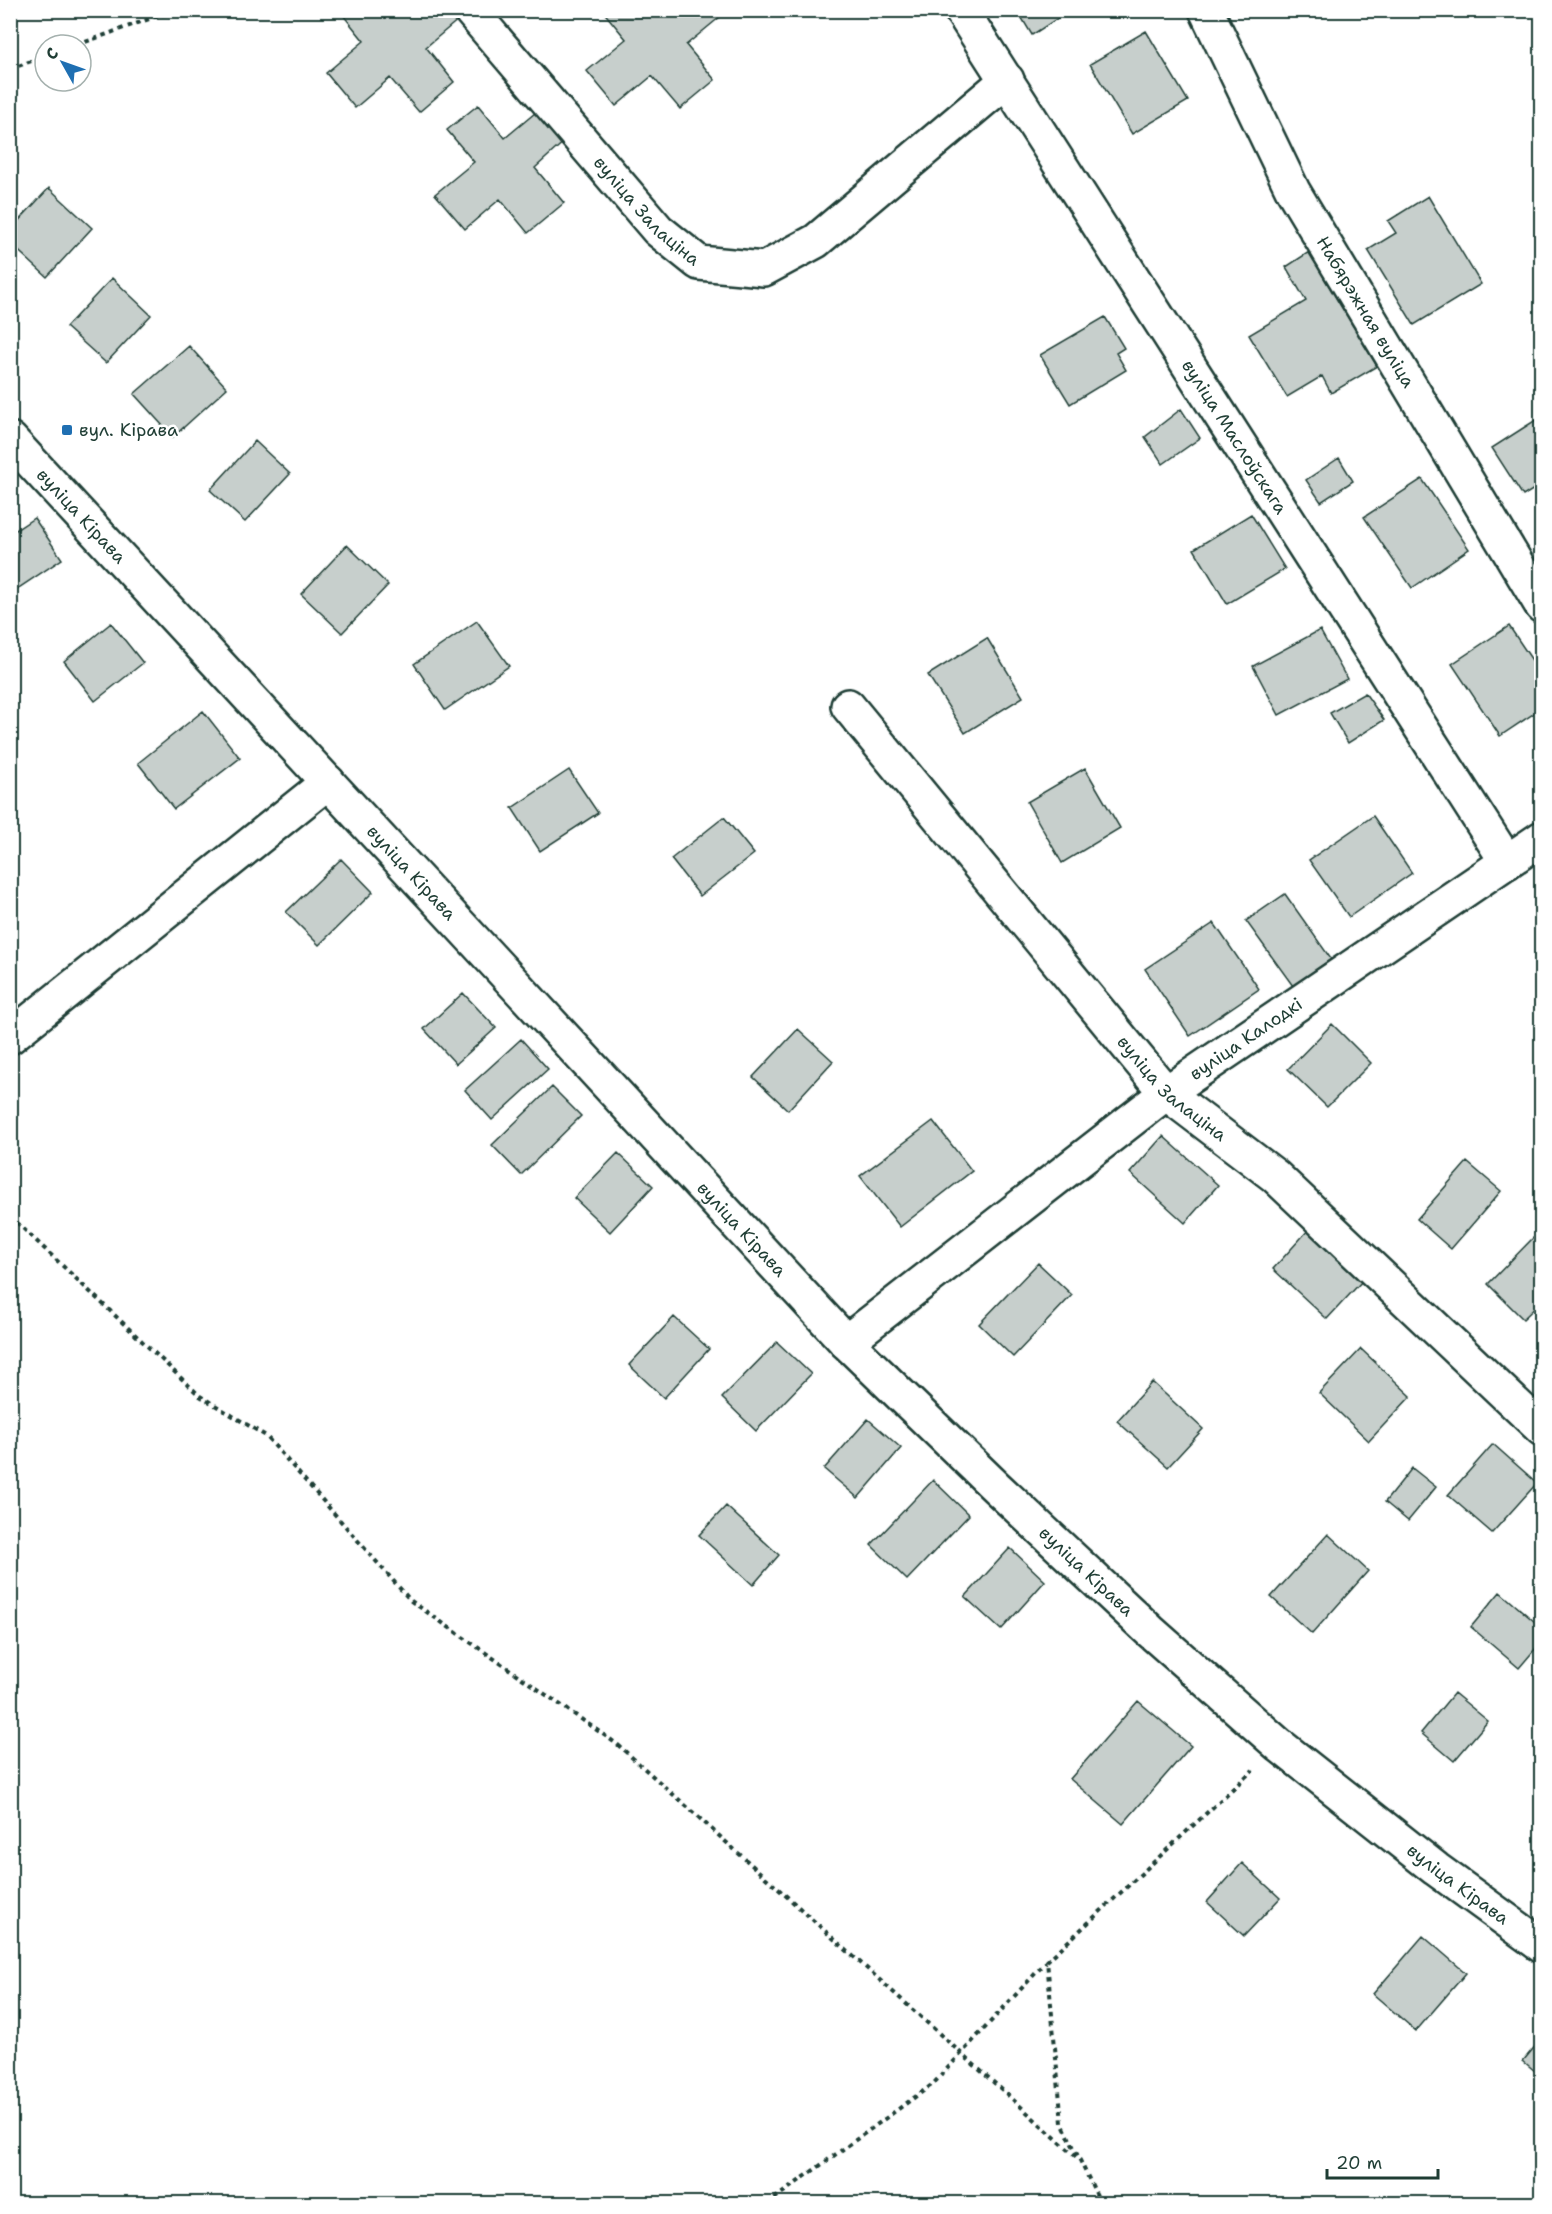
<svg xmlns="http://www.w3.org/2000/svg" width="1552" height="2214" font-family="'Shantell Sans',sans-serif">
<rect width="100%" height="100%" fill="#fff"/>
<filter id="ink" filterUnits="userSpaceOnUse"><feTurbulence type="fractalNoise" baseFrequency=".0167" numOctaves="2"/><feDisplacementMap in="SourceGraphic" scale="12" xChannelSelector="R" yChannelSelector="G"/><feConvolveMatrix kernelMatrix="1 2 1 2 8 2 1 2 1" color-interpolation-filters="sRGB"/></filter>
<g filter="url(#ink)">
<path fill="#c7cfcc" stroke="#1f3d34" stroke-width="1.5" d="M339,10h52l4,6 7,-6h50l7,9 -33,28 28,35 -35,30 -29,-34 -35,30 -29,-35 38,-32z
M602,10h52l3,4 4,-4h53l6,7 -34,28 29,35 -35,29 -28,-33 -36,30 -29,-35 39,-32z
M1017,10h37l4,8 -26,17z
M1146,31l42,70 -56,33 -42,-70z
M478,105l27,33 36,-30 26,31 -32,29 29,35 -36,30 -28,-34 -35,30 -30,-35 39,-32 -27,-32z
M49,188l43,40 -45,49 -37,-34v-13z
M1428,196l53,88 -67,41 -46,-75 28,-17 -8,-12z
M1309,252l68,114 -46,27 -9,-17 -35,21 -38,-62 57,-34 -20,-34z
M112,278l39,37 -45,48 -40,-36z
M1105,317l19,31 -8,5 10,17 -56,34 -30,-49z
M189,346l38,42 -54,49 -39,-43z
M1181,409l19,29 -37,26 -18,-27z
M1542,416v68l-19,12 -31,-48z
M255,441l35,33 -45,48 -35,-32z
M1339,458l14,23 -32,21 -15,-22z
M1422,479l47,70 -57,39 -48,-71z
M1251,514l34,55 -58,35 -33,-55z
M34,518l28,41 -51,34 -1,-59z
M347,545l41,40 -46,48 -41,-39z
M477,621l32,45 -64,44 -31,-46z
M111,623l32,40 -48,38 -31,-40z
M1509,626l33,49v33l-42,28 -48,-72z
M1320,630l27,49 -68,36 -26,-49z
M987,638l36,59 -58,36 -37,-58z
M1365,693l19,27 -36,23 -18,-30z
M203,711l37,47 -66,51 -36,-46z
M1085,768l35,60 -58,35 -35,-61z
M569,770l29,43 -58,38 -28,-43z
M1373,816l39,57 -63,44 -40,-57z
M724,817l30,37 -54,42 -29,-37z
M341,859l32,33 -54,53 -33,-33z
M1285,894l46,65 -38,27 -47,-65z
M1214,923l45,66 -69,47 -45,-67z
M463,993l33,35 -40,36 -32,-35z
M1332,1024l39,39 -44,44 -39,-38z
M798,1029l35,32 -45,49 -35,-33z
M521,1039l27,30 -56,51 -27,-30z
M552,1087l29,29 -60,59 -29,-30z
M933,1121l39,50 -72,56 -40,-51z
M1163,1136l55,49 -33,38 -55,-50z
M618,1153l35,33 -43,46 -36,-34z
M1467,1162l34,29 -50,58 -34,-30z
M1310,1228l54,51 -37,40 -54,-50z
M1533,1238l9,8v55l-19,18 -35,-35z
M1038,1263l34,32 -59,62 -34,-33z
M674,1317l35,32 -45,49 -35,-33z
M777,1342l34,32 -55,57 -34,-33z
M1361,1349l50,47 -42,45 -50,-48z
M1152,1382l51,47 -35,38 -51,-46z
M868,1419l33,29 -43,50 -34,-29z
M1493,1444l44,39 -45,50 -44,-38z
M1412,1468l24,19 -28,34 -23,-19z
M933,1480l36,35 -62,65 -36,-35z
M726,1506l53,49 -26,30 -54,-50z
M1328,1534l40,37 -56,63 -41,-37z
M1010,1548l35,33 -44,49 -36,-33z
M1500,1592l42,36v13l-23,27 -48,-41z
M1454,1693l34,28 -34,40 -33,-28z
M1138,1701l53,45 -68,78 -53,-45z
M1242,1863l38,35 -36,38 -37,-34z
M1423,1936l43,37 -50,58 -43,-37z
M1542,2038v39l-19,-16z"/>
<g fill="none" stroke-linecap="round" stroke-linejoin="round">
<g stroke="#1f3d34" stroke-width="38">
<g id="minor">
<path id="s1" d="M470,10l188,220 41,33 65,6 52,-28 191,-161"/>
<path id="s2" d="M961,10l546,852"/>
<path id="s3" d="M1206,10l87,181 249,415"/>
<path id="s4" d="M10,439l836,903 150,145 154,144 129,114 157,124 106,77"/>
<path id="s5" d="M848,706l318,387 109,83 267,253"/>
<path d="M10,1037l318,-255"/>
<path id="s6" d="M846,1342l320,-249 376,-255"/>
</g>
</g>
<path stroke="#1f3d34" stroke-width="4" stroke-dasharray="4.5 4.5" stroke-linecap="butt" d="M77,45l83,-30 44,-5
M10,69l35,-13
M10,1216l190,180 66,40 145,165 206,143 463,416
M767,2204l166,-120 113,-122
M1101,2204l-39,-81 -15,-162 206,-191"/>
<use href="#minor" stroke="#fff" stroke-width="33"/>
</g>
</g>
<rect fill="#1f6fb2" stroke="#fff" stroke-width="2" x="61" y="424" width="12" height="12" rx="3"/>
<g text-anchor="middle" dominant-baseline="central" stroke-width="5" stroke-linejoin="round" paint-order="stroke">
<g font-size="18" fill="#1f3d34" stroke="#fff">
<text stroke="none"><textPath href="#s1" startOffset="268">вуліца Залаціна</textPath></text>
<text stroke="none"><textPath href="#s3" startOffset="342">Набярэжная вуліца</textPath></text>
<text stroke="none"><textPath href="#s2" startOffset="507">вуліца Маслоўскага</textPath></text>
<text stroke="none"><textPath href="#s4" startOffset="105">вуліца Кірава</textPath></text>
<text stroke="none"><textPath href="#s4" startOffset="591">вуліца Кірава</textPath></text>
<text stroke="none"><textPath href="#s6" startOffset="502">вуліца Калодкі</textPath></text>
<text stroke="none"><textPath href="#s5" startOffset="502">вуліца Залаціна</textPath></text>
<text stroke="none"><textPath href="#s4" startOffset="1077">вуліца Кірава</textPath></text>
<text stroke="none"><textPath href="#s4" startOffset="1563">вуліца Кірава</textPath></text>
<text stroke="none"><textPath href="#s4" startOffset="2049">вуліца Кірава</textPath></text>
</g>
<g font-size="18" fill="#1f3d34" stroke="#fff" text-anchor="start">
<text x="79" y="430">вул. Кірава</text>
</g>
</g>
<rect width="1552" height="2214" fill="none" stroke="#fff" stroke-width="36"/>
<rect x="18" y="18" width="1516" height="2178" fill="none" stroke="#1f3d34" stroke-width="2" filter="url(#ink)"/>
<g transform="translate(63 63) rotate(310)"><circle r="28" fill="#ffffff" stroke="#a5b1ae" stroke-width="1.5"/>
<path d="M0-4.5L10 22L0 15L-10 22Z" fill="#1f6fb2"/>
<text y="-9" font-size="16" font-weight="bold" text-anchor="middle" fill="#1f3d34">С</text>
</g>
<path d="M1327 2169v9h111v-9" fill="none" stroke="#1f3d34" stroke-width="3"/>
<text x="1336" y="2169" font-size="18" fill="#1f3d34" stroke="#ffffff" stroke-width="4.5" paint-order="stroke">20 m</text>
</svg>
